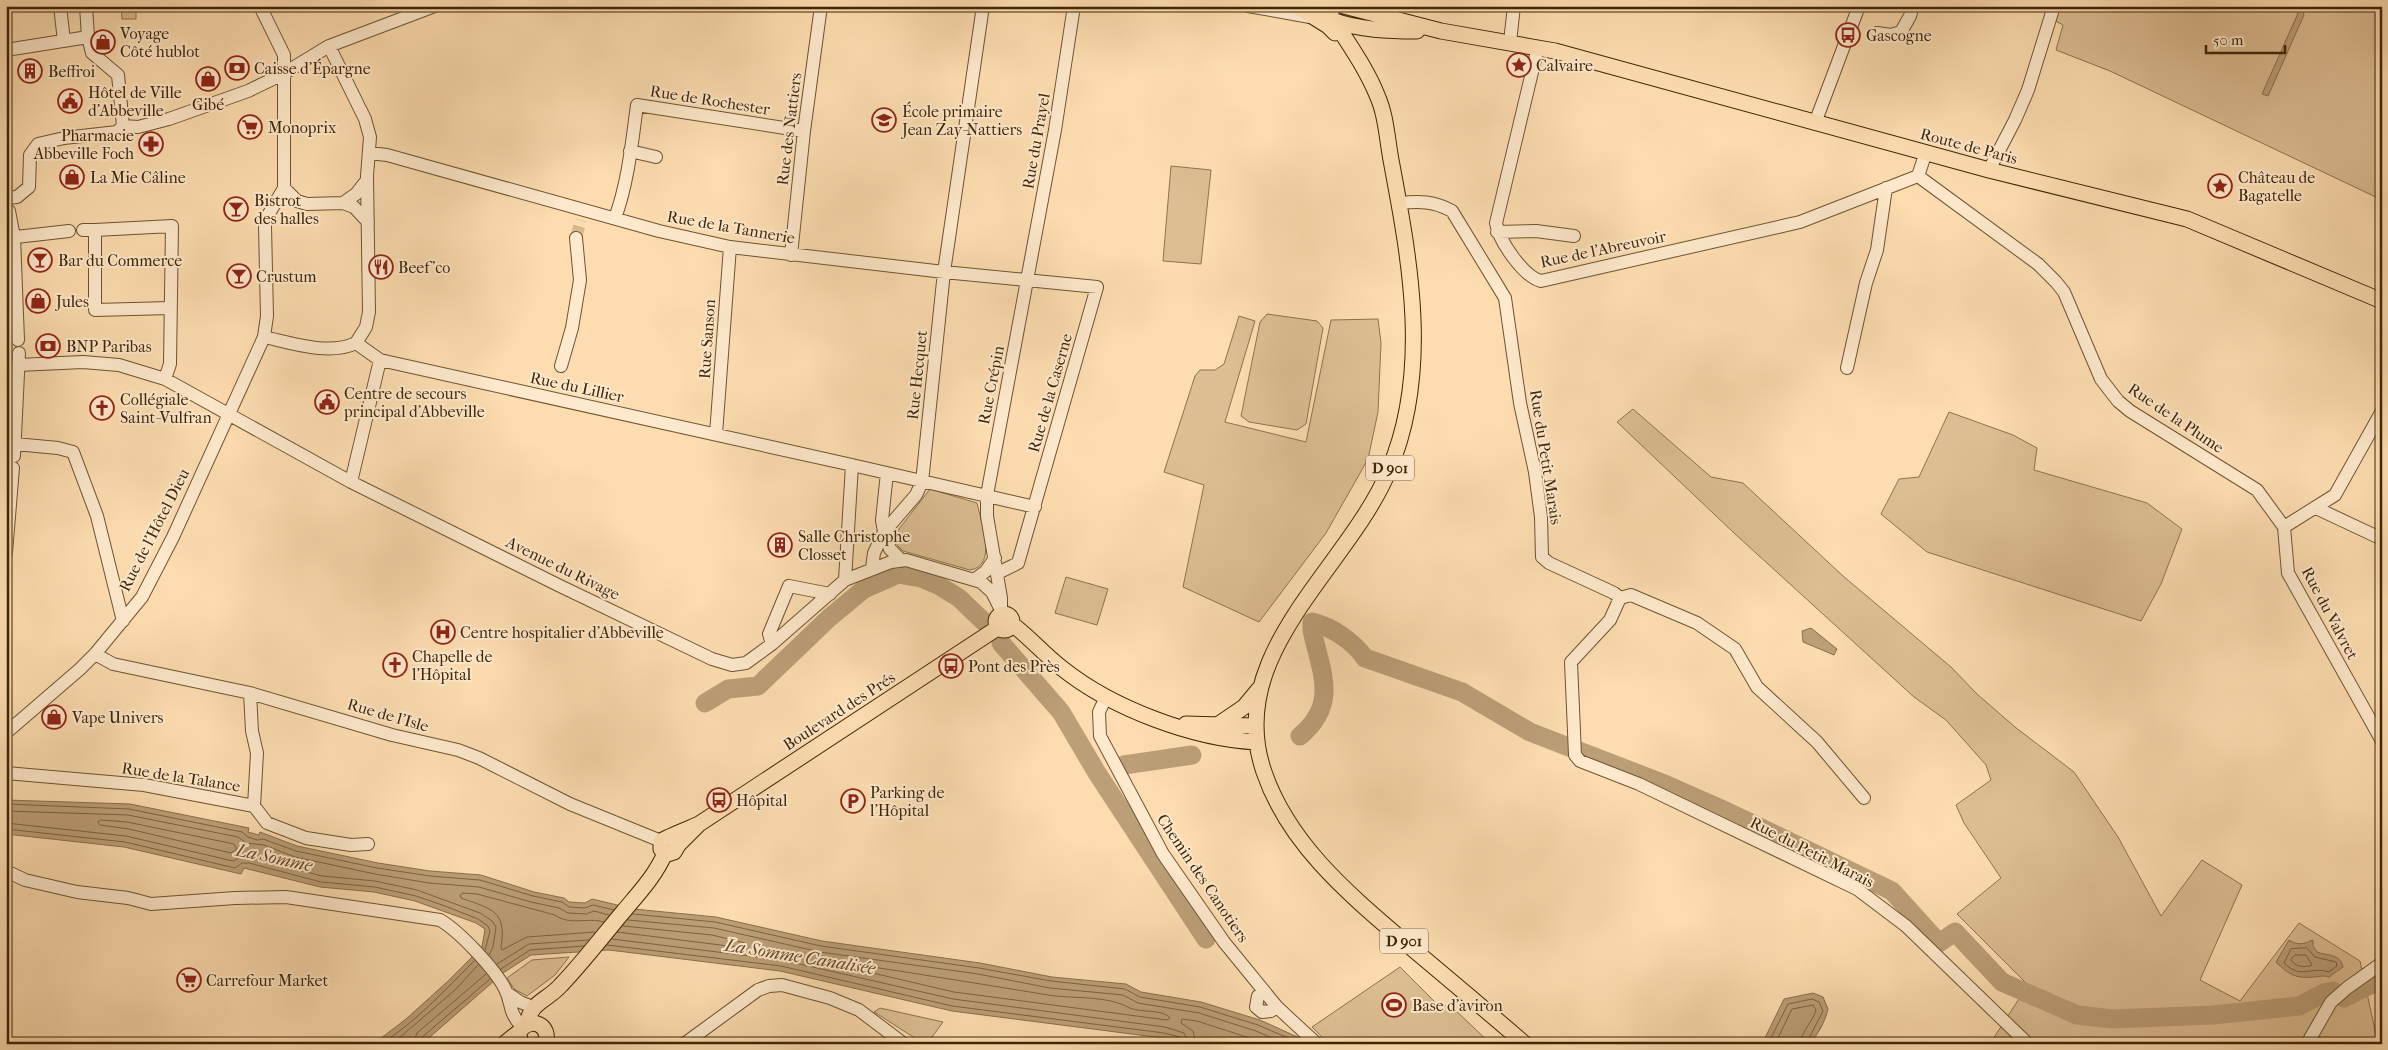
<svg xmlns="http://www.w3.org/2000/svg" width="2388" height="1050" font-family="'IM FELL French Canon',serif">
<rect width="100%" height="100%" fill="#fdddb0"/>
<filter id="stains"><feTurbulence type="fractalNoise" baseFrequency=".004" numOctaves="4"/><feColorMatrix values="0 0 0 0 .2 0 0 0 0 .09 0 0 0 0 .02 0 0 0 .5 -.17"/></filter>
<radialGradient id="worn" r=".72"><stop offset=".6" stop-color="#630" stop-opacity="0"/><stop offset="1" stop-color="#630" stop-opacity=".3"/></radialGradient>
<path fill="#ddbe93" stroke="#8e724e" d="M121,6h15v13h-14z
M2059,6h323v194l-272,-129 -54,-21 7,-25 -9,-5z
M1171,166l40,4 -10,94 -38,-3z
M1267,314l50,7 6,7 -17,96 -9,6 -48,-8 -8,-6 19,-94z
M1239,316l16,5 -30,101 81,20 25,-122 47,-1 3,24 -3,69 -10,47 -42,74 -67,89 -76,-35 21,-102 -40,-13 31,-96 5,-6h15l9,-6z
M1633,409l78,68 32,6 100,93 108,91 26,27 38,33 59,45 44,65 43,79 41,-56 40,25 -42,95 40,21 59,-78 61,38 18,83h-390l5,-5 35,-54 -71,-71 44,-36 -37,-55 -8,-18 35,-25 -5,-15 -40,-45 -32,-23 -180,-164 -117,-111z
M1949,412l64,23 24,13 -3,22 113,33 35,26 -21,55 -20,37 -214,-69 -46,-38 18,-35 20,-2z
M930,489l47,14c4,19 21,63 -7,67l-67,-19 -6,-6 -1,-10 3,-6z
M1066,577l42,12 -11,36 -42,-12z
M569,957l-14,18 -28,21 -13,-7 -7,-11 25,-18z
M1400,967l37,37 15,3 39,37h-162l-17,-17z
M880,1008l63,14 -16,22c-5,0 -44,-27 -53,-32z"/>
<path fill="#bc9e77" stroke="#8a6e4b" d="M2299,11h4l1,4 -36,81 -6,-2z
M1811,628l26,21 -3,6 -31,-13 -1,-11z
M6,800l124,4 119,24 -1,4 11,3 1,-3 37,14 81,17 52,8 51,4 53,17 30,6 5,4 16,1 7,-4 42,10 82,8 106,24 158,22 72,14 74,7 15,8 60,10 59,18 53,24h-125l-25,-6 -211,-27 -172,-40 -171,-21 -78,5 -28,18 -81,71h-54l12,-5 26,-20 41,-37 35,-35 3,-18 -9,-6 -61,-22 -41,-9 -54,-5 -76,-19 -3,6 -117,-27 -118,-13z
M2289,940c9,6 15,4 24,0v6l4,6c11,4 24,2 26,15l-14,10c-7,-2 -10,0 -16,0 -17,2 -25,-3 -37,-15z
M1813,993l10,4 5,12c-3,13 -10,26 -19,35h-47l22,-45z"/>
<g fill="none" stroke-linecap="round" stroke-linejoin="round">
<path stroke="#7d6240" stroke-width="1" d="M6,804l123,5 113,23 6,5 9,3 6,-1 33,12 81,17 53,8 50,4 53,16 29,6 7,5 16,1 8,-3 21,5
M6,811l122,4 110,22 8,6 18,2 31,12 80,17 54,9 50,4 52,15 28,6 9,5 18,1 8,-3 15,4
M101,820l26,2 107,22 3,5 -6,4 -102,-24 -29,-4 -2,-3z
M6,823l120,13 107,25 8,-4h8l73,19 53,5 42,9 63,23 12,8 4,6 -3,20 -4,8
M6,829l119,13 110,26 7,-5h7l72,19 54,5 41,9 29,10 33,13 10,7 2,5 -5,19
M633,914l82,8 106,24 158,22 72,13 74,8 15,8 60,10 58,18 44,19
M628,920l86,8 106,24 158,22 72,14 73,7 15,8 61,10 57,18 30,13
M595,932l-68,5 -25,13 -1,-3c6,-36 -9,-38 -40,-49l-1,-3 3,-2 14,1 78,21c15,11 32,2 49,7
M617,932l127,16 3,-2 -2,-3 -33,-8 -89,-9
M612,939l170,21 171,39 212,28 19,6 5,11
M607,945l174,21 171,40 212,27 16,4 3,7
M2307,948l8,9 21,5 1,4 -8,6c-18,-6 -28,8 -45,-9l7,-14z
M2295,955h11l6,10c-7,3 -17,2 -21,-5z
M497,964l32,-20 60,-4
M866,966c60,9 121,19 182,29 26,4 58,0 82,13 11,5 34,1 40,10l-3,2 -213,-28 -90,-21 -1,-3z
M501,969l29,-19 54,-4
M381,1044c35,-22 64,-54 93,-83
M392,1044l63,-54 23,-25
M413,1044l4,-11 69,-59
M419,1044l2,-6 69,-59
M1196,1044l-3,-13 -12,-8 1,-4 15,2 71,23
M1768,1044l20,-40 24,-5 7,3 4,9 -17,33
M1775,1044l17,-35 21,-4 3,5c-3,12 -15,21 -16,34"/>
<path stroke="#bc9e77" stroke-width="19" d="M1001,643l60,69 36,61 109,166
M705,703l23,-14 30,-3 71,-68 35,-29 34,-15 23,4 17,7 21,13 24,23
M1300,736c39,-33 21,-63 12,-106v-8c20,5 41,19 53,36l97,34 68,40 132,51 68,30 162,78 47,52 16,-11 47,50 75,33 36,4 100,-4 86,-9 25,-13 9,-2
M1124,765l68,-10
M2344,998l38,-19"/>
<path stroke="#d7b88e" stroke-width="12" stroke-dasharray="12 6" stroke-linecap="butt" d="M576,238l5,-18"/>
<g stroke="#6e5332" stroke-width="14">
<path id="minor" d="M60,6l4,35
M86,6l2,31 4,16 26,22 5,51
M1248,6l62,11
M1877,33l14,2 10,-3 9,-16 3,-10
M1510,42l4,-36
M329,46l36,73 5,18 -3,39 2,136 -3,15 -10,16
M1538,47l-42,176c3,18 27,53 45,58l259,-59 118,-46
M6,50l82,-13
M1815,123l44,-117
M123,126l15,1 31,-8 79,-28 35,-17 46,-28 106,-40
M630,151l26,6
M1926,152l-8,24 120,88 18,18 8,10 37,87 17,22 12,10 127,79 27,37
M369,153l18,2 272,76 71,16 214,25 153,15 -79,276 -20,10
M1989,170l26,-50 13,-30 26,-84
M284,188l13,13 10,3 36,-1 11,4 14,15
M6,198l11,-1 12,-10 1,-32 8,-11 26,-6 53,-6 6,-6
M343,203l13,-9 11,-14
M1400,203c19,-2 34,-2 52,8l53,87 15,105 15,69 6,45 1,40 7,6 65,30 6,5
M6,208l3,3 5,26 4,103
M615,218c13,-35 17,-76 22,-113l167,26
M83,230h12
M1497,232l39,-1 38,5
M7,238l62,-7
M791,255l13,-124 17,-125
M264,337c28,6 65,19 92,6l24,17 472,105 183,42
M18,365l65,-3 36,3 46,14 186,103 207,103 154,74 20,6 14,-2 26,-19 73,-64 46,-18 15,-2 75,22 11,10 11,22
M561,366l11,-38 8,-48 -4,-42
M1847,368l19,-85 11,-33 9,-62
M165,379l5,-15 2,-138 -77,4v80l75,-2
M2382,411l-47,84 -51,32 4,46 94,168
M716,434l14,-187
M15,444l43,4 15,4 24,64 26,105
M14,456l5,-103
M351,482l29,-122
M2316,508l66,31
M6,553l7,-85
M901,560l-11,-11 -6,-17 32,-37 6,-13 22,-210 39,-266
M872,568l2,-15 10,-21 -2,-12 5,-47
M845,580l7,-115
M974,580l12,-9 9,-13
M1620,598l-10,22 -39,42 4,93 5,6 59,23 218,105 49,37 122,118
M1620,598l11,-3 66,28 38,26 22,38 60,55 47,56
M1001,607v-9l-14,-82v-21l68,-365 19,-124
M772,644l-3,-10 20,-48 41,8
M95,654l18,10 137,29 142,42 66,15 21,8 91,46 91,37
M250,693l2,38 5,22 -3,53
M1106,697l-7,15 1,24 63,118 61,88 53,65 40,37
M7,732l73,-63 15,-15 47,-57 31,-60 91,-200 3,-21 -2,-90 2,-9 17,-29v-133l-24,-49
M6,773l138,12 110,21 13,17 39,15 45,7 17,-1
M6,871l19,9 52,12 51,6 23,6 84,-6 51,-1 154,23c19,11 55,49 65,69 8,16 2,21 17,38
M1264,991l-6,5 -2,11 6,5 9,-1 6,-4
M507,993l13,9 13,5
M684,1044l74,-54 11,-4 13,-1 48,13 29,12 45,34
M2307,1044l24,-42 16,-14 35,-25"/>
</g>
<g stroke="#3e2508" stroke-width="17">
<path id="major" d="M1296,6l32,20 7,7
M1325,6c17,29 39,57 52,89 9,20 10,43 14,65 19,101 40,212 -2,310 -41,99 -166,183 -125,302 26,76 91,127 150,178 37,31 74,62 111,94
M1344,6l97,25 114,20 434,119 198,49 195,82
M1332,20c27,10 57,11 85,11
M996 622a8 8 0 1 1 16 0a8 8 0 1 1-16 0Z
M1011,625l6,3c16,13 29,28 46,41 49,39 130,70 194,73
M1186,724l69,2
M1219,724l25,-17 15,-18
M699,824c-6,3 -36,15 -38,17v8l7,5 6,-2 4,-7 21,-21 300,-197
M527,1024c4,-23 20,-23 34,-39 22,-23 41,-48 62,-73 15,-18 33,-37 42,-59
M504,1044l15,-12
M520,1044l-1,-12c11,-17 33,-7 26,12"/>
</g>
<use href="#minor" stroke="#fee9cc" stroke-width="12"/>
<use href="#major" stroke="#fdddb0" stroke-width="15"/>
</g>
<defs>
<g id="bus-ring" transform="scale(1.25)"><circle r="9.5" fill="#fee9cc" stroke="#8f2418" stroke-width="1.5"/><path d="M-5-6H5V4H4V6H2V4H-2V6H-4V4H-5ZM-3.5-4V0h7V-4ZM-3.5 1.2v1.5H-2V1.2ZM2 1.2v1.5H3.5V1.2Z" fill="#8f2418"/></g>
<g id="shop-ring" transform="scale(1.25)"><circle r="9.5" fill="#fee9cc" stroke="#8f2418" stroke-width="1.5"/><path d="M-5-2.5h2.3a2.7 3.5 0 0 1 5.4 0H5L5.5 6h-11ZM-1.5-2.5h3a1.5 2.3 0 0 0-3 0Z" fill="#8f2418"/></g>
<g id="sight-ring" transform="scale(1.25)"><circle r="9.5" fill="#fee9cc" stroke="#8f2418" stroke-width="1.5"/><path d="M0-6L1.8-2.2L6-1.7L2.9 1.2L3.7 5.4L0 3.3L-3.7 5.4L-2.9 1.2L-6-1.7L-1.8-2.2Z" fill="#8f2418"/></g>
<g id="bank-ring" transform="scale(1.25)"><circle r="9.5" fill="#fee9cc" stroke="#8f2418" stroke-width="1.5"/><path d="M-6-4H6V4H-6ZM0-2.3a2.3 2.3 0 1 0 0 4.6a2.3 2.3 0 1 0 0-4.6Z" fill="#8f2418"/></g>
<g id="building-ring" transform="scale(1.25)"><circle r="9.5" fill="#fee9cc" stroke="#8f2418" stroke-width="1.5"/><path d="M-4-6H4V6H1V3H-1V6H-4ZM-2.5-4.3h1.7v1.8h-1.7ZM.8-4.3h1.7v1.8H.8ZM-2.5-1h1.7V.8h-1.7ZM.8-1h1.7V.8H.8Z" fill="#8f2418"/></g>
<g id="civic-ring" transform="scale(1.25)"><circle r="9.5" fill="#fee9cc" stroke="#8f2418" stroke-width="1.5"/><path d="M-.6-6.5H3V-4.5H.6V-3L4-1V1h2V6H-6V1h2V-1L-.6-3ZM-1.2 2.5V6h2.4V2.5Z" fill="#8f2418"/></g>
<g id="school-ring" transform="scale(1.25)"><circle r="9.5" fill="#fee9cc" stroke="#8f2418" stroke-width="1.5"/><path d="M0-5L7-2L0 1L-7-2ZM-4 1L0 2.5L4 1V4Q0 6-4 4Z" fill="#8f2418"/></g>
<g id="supermarket-ring" transform="scale(1.25)"><circle r="9.5" fill="#fee9cc" stroke="#8f2418" stroke-width="1.5"/><path d="M-6-5.5h2.5l.6 2H6L4.5 2H-2.5L-4.4-4H-6ZM-1.5 3.2a1.3 1.3 0 1 0 .1 0ZM3 3.2a1.3 1.3 0 1 0 .1 0Z" fill="#8f2418"/></g>
<g id="pharmacy-ring" transform="scale(1.25)"><circle r="9.5" fill="#fee9cc" stroke="#8f2418" stroke-width="1.5"/><path d="M-2-6h4v4h4v4h-4v4h-4v-4h-4v-4h4Z" fill="#8f2418"/></g>
<g id="bar-ring" transform="scale(1.25)"><circle r="9.5" fill="#fee9cc" stroke="#8f2418" stroke-width="1.5"/><path d="M-6-5H6L.8 .8V4.5H3.5V6h-7V4.5H-.8V.8Z" fill="#8f2418"/></g>
<g id="restaurant-ring" transform="scale(1.25)"><circle r="9.5" fill="#fee9cc" stroke="#8f2418" stroke-width="1.5"/><path d="M-5-6h1v4h1v-4h1v4h1v-4h1v5L-1.5 .5V6h-2V.5L-5-1ZM5-6V6H3V1.5H1.5Q1.5-4 5-6Z" fill="#8f2418"/></g>
<g id="church-ring" transform="scale(1.25)"><circle r="9.5" fill="#fee9cc" stroke="#8f2418" stroke-width="1.5"/><path d="M-1.2-6h2.4v3.5h3.3v2.4h-3.3V6h-2.4V-.1h-3.3v-2.4h3.3Z" fill="#8f2418"/></g>
<g id="hospital-ring" transform="scale(1.25)"><circle r="9.5" fill="#fee9cc" stroke="#8f2418" stroke-width="1.5"/><path d="M-5-5h3v3.5h4V-5h3V5h-3V1.5h-4V5h-3Z" fill="#8f2418"/></g>
<g id="parking-ring" transform="scale(1.25)"><circle r="9.5" fill="#fee9cc" stroke="#8f2418" stroke-width="1.5"/><path d="M-3.5-5.5H1a3.5 3.5 0 0 1 0 7H-1V5.5H-3.5ZM-1-3.4V-.6H.8a1.4 1.4 0 0 0 0-2.8Z" fill="#8f2418"/></g>
<g id="stadium-ring" transform="scale(1.25)"><circle r="9.5" fill="#fee9cc" stroke="#8f2418" stroke-width="1.5"/><path d="M0-5a6.5 5 0 1 0 0 10a6.5 5 0 1 0 0-10ZM-3.5-1.8h7v3.6h-7Z" fill="#8f2418"/></g>
</defs>
<g fill-rule="evenodd">
<use href="#bus-ring" x="1848" y="35"/>
<use href="#shop-ring" x="103" y="42"/>
<use href="#sight-ring" x="1519" y="65"/>
<use href="#bank-ring" x="237" y="68"/>
<use href="#building-ring" x="30" y="71"/>
<use href="#shop-ring" x="208" y="79"/>
<use href="#civic-ring" x="70" y="101"/>
<use href="#school-ring" x="884" y="120"/>
<use href="#supermarket-ring" x="250" y="127"/>
<use href="#pharmacy-ring" x="151" y="144"/>
<use href="#shop-ring" x="72" y="177"/>
<use href="#sight-ring" x="2220" y="186"/>
<use href="#bar-ring" x="236" y="209"/>
<use href="#bar-ring" x="40" y="260"/>
<use href="#restaurant-ring" x="381" y="267"/>
<use href="#bar-ring" x="239" y="276"/>
<use href="#shop-ring" x="38" y="301"/>
<use href="#bank-ring" x="48" y="346"/>
<use href="#civic-ring" x="327" y="402"/>
<use href="#church-ring" x="102" y="408"/>
<use href="#building-ring" x="780" y="545"/>
<use href="#hospital-ring" x="443" y="632"/>
<use href="#church-ring" x="395" y="665"/>
<use href="#bus-ring" x="951" y="666"/>
<use href="#shop-ring" x="54" y="717"/>
<use href="#bus-ring" x="719" y="800"/>
<use href="#parking-ring" x="853" y="801"/>
<use href="#supermarket-ring" x="189" y="980"/>
<use href="#stadium-ring" x="1394" y="1005"/>
</g>
<g text-anchor="middle" dominant-baseline="central" stroke-width="4" stroke-linejoin="round" paint-order="stroke">
<g fill="#fee9cc" stroke="#786043" stroke-width="1">
<rect x="1366" y="455.5" width="48" height="25" rx="4"/>
<rect x="1380" y="928.5" width="48" height="25" rx="4"/>
</g>
<g font-size="15" font-weight="bold" fill="#3e2508">
<text x="1390" y="468">D 901</text>
<text x="1404" y="941">D 901</text>
</g>
<g font-size="16" fill="#3e2508" stroke="#fee9cc" text-anchor="start">
<text x="120" y="33">Voyage<tspan x="120" dy="18">Côté hublot</tspan></text>
<text x="1866" y="35">Gascogne</text>
<text x="1536" y="65">Calvaire</text>
<text x="254" y="68">Caisse d'Épargne</text>
<text x="48" y="71">Beffroi</text>
<text x="88" y="92">Hôtel de Ville<tspan x="88" dy="18">d'Abbeville</tspan></text>
<text x="208" y="104" text-anchor="middle">Gibé</text>
<text x="902" y="111">École primaire<tspan x="902" dy="18">Jean Zay-Nattiers</tspan></text>
<text x="268" y="127">Monoprix</text>
<text x="134" y="135" text-anchor="end">Pharmacie<tspan x="134" dy="18">Abbeville Foch</tspan></text>
<text x="90" y="177">La Mie Câline</text>
<text x="2238" y="177">Château de<tspan x="2238" dy="18">Bagatelle</tspan></text>
<text x="254" y="200">Bistrot<tspan x="254" dy="18">des halles</tspan></text>
<text x="58" y="260">Bar du Commerce</text>
<text x="398" y="267">Beef'co</text>
<text x="256" y="276">Crustum</text>
<text x="56" y="301">Jules</text>
<text x="66" y="346">BNP Paribas</text>
<text x="344" y="393">Centre de secours<tspan x="344" dy="18">principal d'Abbeville</tspan></text>
<text x="120" y="399">Collégiale<tspan x="120" dy="18">Saint-Vulfran</tspan></text>
<text x="798" y="536">Salle Christophe<tspan x="798" dy="18">Closset</tspan></text>
<text x="460" y="632">Centre hospitalier d'Abbeville</text>
<text x="412" y="656">Chapelle de<tspan x="412" dy="18">l'Hôpital</tspan></text>
<text x="968" y="666">Pont des Près</text>
<text x="72" y="717">Vape Univers</text>
<text x="870" y="792">Parking de<tspan x="870" dy="18">l'Hôpital</tspan></text>
<text x="736" y="800">Hôpital</text>
<text x="206" y="980">Carrefour Market</text>
<text x="1412" y="1005">Base d'aviron</text>
</g>
<g font-size="16" fill="#3e2508" stroke="#fee9cc">
<text transform="translate(710 100) rotate(9)">Rue de Rochester</text>
<text transform="translate(789 129) rotate(-83)">Rue des Nattiers</text>
<text transform="translate(1036 141) rotate(-80)">Rue du Prayel</text>
<text transform="translate(1969 146) rotate(15)">Route de Paris</text>
<text transform="translate(731 227) rotate(10)">Rue de la Tannerie</text>
<text transform="translate(1603 249) rotate(-12)">Rue de l'Abreuvoir</text>
<text transform="translate(707 339) rotate(-86)">Rue Sanson</text>
<text transform="translate(917 375) rotate(-84)">Rue Hecquet</text>
<text transform="translate(991 385) rotate(-79)">Rue Crépin</text>
<text transform="translate(577 387) rotate(12)">Rue du Lillier</text>
<text transform="translate(1050 393) rotate(-74)">Rue de la Caserne</text>
<text transform="translate(2176 418) rotate(34)">Rue de la Plume</text>
<text transform="translate(1546 457) rotate(81)">Rue du Petit Marais</text>
<text transform="translate(154 530) rotate(-63)">Rue de l'Hôtel Dieu</text>
<text transform="translate(563 568) rotate(26)">Avenue du Rivage</text>
<text transform="translate(2330 613) rotate(62)">Rue du Valvret</text>
<text transform="translate(839 711) rotate(-33)">Boulevard des Prés</text>
<text transform="translate(388 715) rotate(16)">Rue de l'Isle</text>
<text transform="translate(181 777) rotate(9)">Rue de la Talance</text>
<text transform="translate(1812 852) rotate(27)">Rue du Petit Marais</text>
<text transform="translate(1203 878) rotate(56)">Chemin des Canotiers</text>
</g>
<g font-size="18" font-style="italic" fill="#644929" stroke="#fee9cc">
<text transform="translate(274 858) rotate(12)">La Somme</text>
<text transform="translate(800 957) rotate(9)">La Somme Canalisée</text>
</g>
</g>
<rect width="2388" height="1050" fill="none" stroke="#fdddb0" stroke-width="25"/>
<rect x="8" y="8" width="2373" height="1035" fill="none" stroke="#3e2508" stroke-width="2.5"/>
<rect x="12" y="12" width="2363" height="1025" fill="none" stroke="#3e2508"/>
<path d="M2206 45v8h79v-8" fill="none" stroke="#3e2508" stroke-width="2.5"/>
<text x="2213" y="45" font-size="15" fill="#3e2508" stroke="#fee9cc" stroke-width="4" paint-order="stroke">50 m</text>
<rect width="100%" height="100%" filter="url(#stains)"/>
<rect width="100%" height="100%" fill="url(#worn)"/>
</svg>
